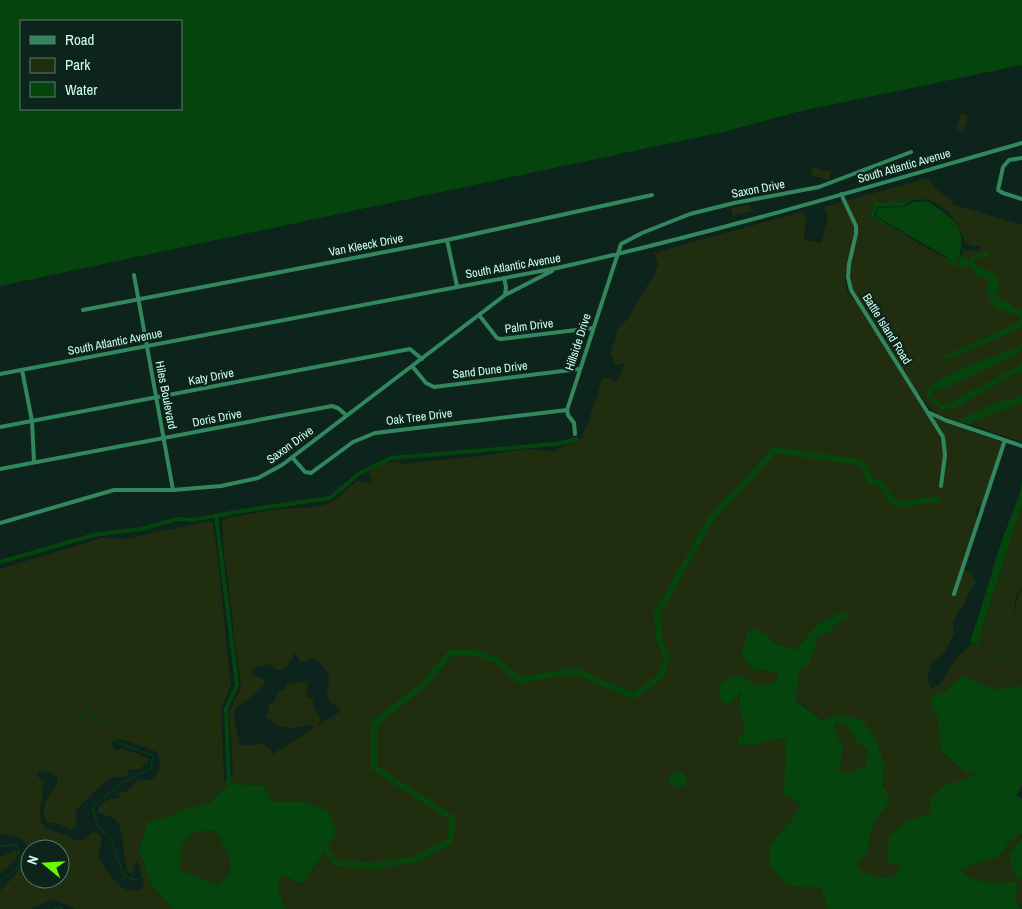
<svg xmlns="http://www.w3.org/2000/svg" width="1022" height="909" font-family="'Archivo Narrow',sans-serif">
<rect width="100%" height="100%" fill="#0c241c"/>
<path fill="#202e0f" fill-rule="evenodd" d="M961,113l7,3 -5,16 -7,-3z
M898,161l2,8 -19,5 -2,-8z
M813,167l18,5 -2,8 -18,-5z
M874,168l3,7 -17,6 -2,-7z
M928,178l9,12 14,10 3,5 68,20v217l-50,-17 1,-4 -10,-3 -7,3 -17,-6 -10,-8 -16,-21 -61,-95 -2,-13v-17l-5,15 2,16 7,7 78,118 69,25 1,3 -20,62h-4l-3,5 3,8 -16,49 10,4 4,10 -6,7 -8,18 -4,4 -5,10 1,11 -9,19 -14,11 -4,17 4,8 8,-3 18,-28 18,-16h3l44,-135v82l-6,6 -3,23 -5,9c10,-11 5,-25 14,-36v103l-18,7 -44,-22 -29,27 7,13 3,30 4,7 15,13 18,5 -47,40 -23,8 -8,44 -6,12 -13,3 -25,-9 2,-11 11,-9 3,-25 8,-11 4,-21 -1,-32 -43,-47 -18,5 -26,-21 3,-30 17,-23 1,-11 13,-3 7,-9 7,-4 -27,6 -18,24 -3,1 -21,-6 -8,-10 -12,-4 -6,35c7,7 20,8 30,5l-2,10 -18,7h-20l1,20 5,18 20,17 21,-4 16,66 18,83 8,22h-542l-8,-19 3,-16 20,10 12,-15 -7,-67h-34l-8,-17 -34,-1 -21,19 -28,7 -13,7 -20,6 -9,26 12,36 23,24h-99l-4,-3 -19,-6 -21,9h-31v-18c19,-19 51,-54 0,-57v-265l101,-31 25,1 83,-18 4,1 5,37 11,109 2,18 -10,23 3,71 8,-4 1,-5 -4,-59 11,-22 1,-8 -5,-29 -8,-74 -4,-24 -2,-34 5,-3c18,-3 36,-7 54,-9 25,-3 41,3 62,-15l-1,-2 16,-11 13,2 1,-3 -3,-7c7,-10 19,-10 30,-12l1,3 81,-8 38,-6 15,-1 21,3c9,-9 22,-9 31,-17l-5,1 7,-13 15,-46 14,4 8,-18 -10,2 -4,-12 7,-25 10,-9 11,-20 16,-26 3,-8 -4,-12 150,-42 2,8 -2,21 17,3 7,-24 -4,-12zM911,198c31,0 45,18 54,45l9,3h6l2,3 -7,2 -12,-2 -1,5 1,2 -18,2 -74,-42 4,-15c11,4 26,3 36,-3zM295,653l6,9 11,-4 10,7 6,7 1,8 -2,13 3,9 5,2 6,7 -25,16 5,-7 -8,-16v-5l-8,-3 2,-3 1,-12c-8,0 -14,3 -22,3l-1,5 -7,3 -4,11 -6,1 1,7 -4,6c16,11 25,14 43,7l7,4 -44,27v-6l-11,-6 -8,2h-12l-6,-26v-10c12,-9 23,-15 32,-27l-5,-4 -6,-1 -4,-4 1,-4 4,-2 13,-3 7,6 8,-1c4,-4 9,-11 11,-16zM117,739l10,2 30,11c5,9 3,26 -9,28 -4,1 -8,0 -12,1 -4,7 -8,11 -16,12l-1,5c-11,1 -18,3 -22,14 7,3 16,4 21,11 4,4 7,39 9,48l6,3 1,-10 4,-3 6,23 -4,6c-3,0 -9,1 -12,0 -13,-4 -23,-22 -30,-33l4,-17 -3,-6 -7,-2 -7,8h-12l-7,-5 -19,-6 -6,-7 -1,-12 3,-24 3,-4 -5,-1 -3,-5v-5l12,1 7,5 1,6c-7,11 -18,22 -13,36l3,3 12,2 10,6 7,-5 -2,-8 1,-7 32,-31c6,-4 13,-1 20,-3v-6l13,-1 4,-6 3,-1 2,-3 -28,-11 -6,3 -4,-5v-4zM30,849h30v30h-30z
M750,204l2,7 -19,5 -2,-8z
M835,723h10l12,19 10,7 -1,16 -16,8h-11l5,-26 -8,-12z
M215,831l12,21 4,17 -12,16 -40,-15 3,-25 12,-13z
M1020,832l2,6 -7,39 7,2v29l-7,-6 3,-16 -4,-5c-24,3 -34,3 -54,-11l20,-8 18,-4 10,-14z
M16,850l2,3 -3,7 -15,13v-15l7,-5z"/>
<path fill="#05440d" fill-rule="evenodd" d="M0,0h1022v65l-221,46 -78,21 -723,154zM21,21h160v88h-160z
M911,198l14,1 -13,1 -9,6 -25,1 -4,9 42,25 -46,-25 5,-15c11,4 19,0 31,1z
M927,201c28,19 42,26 30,62l-81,-47 2,-8 26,-1 9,-5z
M989,252l-1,5h-11l-3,3 1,4 22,11 2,14 -4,7 15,7 4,6 8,-1v19c-5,4 -11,4 -17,8l-56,24h-5l-2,-2 78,-35 1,-6c-20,-5 -39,-10 -32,-35l-13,-6 -6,-9 -6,2 -19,-6v-4l13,6 4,-10 8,8 2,-5 5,-3z
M1022,345c0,6 -3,8 -8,11l-70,32 -13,3 1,5 11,10 76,-40 3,-4v10l-9,3 -59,33 -12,2 -9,-7 -7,-10c6,-19 77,-38 96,-48z
M1022,395v8l-49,18 -1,4 -16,-4 45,-20 9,-1z
M1022,479v27l-39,119 -5,19 -8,-1 32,-103 18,-47z
M839,613l11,2 -13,8 -7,9 -13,3 -1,11 -8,19 -9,4 -3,32 26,19 18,-5 22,5 12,15 10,27 -1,23 7,15 -18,26 -4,27 -10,7 -1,9 21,9 16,-1 6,-11 -12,-3 1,-27 18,-15 24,-8 -1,-14 16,-14 20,-6 10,-6 -11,-1 -24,-21 -3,-33 -8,-14 2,-8 11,-3 17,-15 6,-1 29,13 22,-4 5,1v98l-5,11 5,3v36l-2,-2 -12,11 -10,14 -18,4 -20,8c18,14 32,14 54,11l4,5 -3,16 7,7h-194l-8,-22 -32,-1 -19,-20v-21l21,-23 11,-18 -17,-9 2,-56h-9l-22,6h-16l-1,-6 7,-9 -5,-23v-15l-11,14 -9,-6 -1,-14 9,-7 15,-4c12,14 18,11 34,5l1,-10 -6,2 -20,-3 -10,-15 5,-21 9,-4 11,5 8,10 21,6 22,-26zM835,723h10l12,19 10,7 -1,16 -16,8h-11l5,-27 -8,-11z
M680,771l7,6 -3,9 -6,2 -8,-4 -2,-7 5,-4z
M230,784l34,1 8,17h34l23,10 8,21 -35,51 -21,-10 -3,16 8,19h-112l-23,-24 -12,-36 9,-27 20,-5 13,-7 28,-7zM215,831l12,21 4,17 -12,16 -40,-15 3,-25 12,-13z
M1022,838v41l-7,-2 -6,-22z"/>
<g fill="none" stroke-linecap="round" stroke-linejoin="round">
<path stroke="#05440d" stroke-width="1" d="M960,678l1,-5 7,-10 54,-4
M78,710l3,5 -2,8h6v-15h7l3,11 11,3 1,5 -6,5 6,6 46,18 -2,12 -31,16 -28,23 6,18 14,17 12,34 11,4 12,-6
M0,846l17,-1 5,18 -22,19
M53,909l6,-2 3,2"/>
<path stroke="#05440d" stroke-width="4" d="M216,516l21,169 -11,24 3,76
M0,562l94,-27 47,-6 36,-10 15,1 56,-10 82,-12 30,-25 31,-15 165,-14 21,-5"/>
<path stroke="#05440d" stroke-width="6" d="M321,843l15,20 39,3 41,-7 34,-18 3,-22 -79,-52v-44l47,-36 29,-34h26l22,8 21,19 56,-9 59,25 27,-20 6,-19 -8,-18 -2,-25 53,-94 65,-70 84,12 6,4 5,15 10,2 12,18 10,3 36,-5"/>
<path stroke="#33875f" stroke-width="4" d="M1022,158l-13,2 -6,7 -5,23 5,3 19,6
M841,194l15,32v8l-7,30 -1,13 3,13 92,147 2,18 -4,31
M447,240l10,46
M134,275l39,215
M505,295l47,-24
M83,310l364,-70 205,-45
M479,315l18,23 4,1 92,-11
M412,366l14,17 8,4 145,-18
M22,370l10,51 2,41
M0,374l557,-106c157,-35 311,-81 465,-125
M930,413l15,7 77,26
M0,427l410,-78 12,10
M575,434l-1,-11 -6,-8 -1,-5 54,-166 21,-11 48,-19 44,-11 85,-16 92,-35
M292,457l13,15 6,1 42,-31 22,-9 192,-23
M0,469l332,-63 6,2 8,7
M0,523l114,-33h59l48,-4 37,-8 24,-13 223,-170 1,-8 -2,-9
M954,594l51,-154"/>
</g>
<g text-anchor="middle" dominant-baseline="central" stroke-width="4.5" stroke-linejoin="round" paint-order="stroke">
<g font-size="12" fill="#cfffec" stroke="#0c241c">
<text transform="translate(904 166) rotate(-16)">South Atlantic Avenue</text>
<text transform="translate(758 189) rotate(-11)">Saxon Drive</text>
<text transform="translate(366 245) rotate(-11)">Van Kleeck Drive</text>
<text transform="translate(513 266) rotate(-10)">South Atlantic Avenue</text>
<text transform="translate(529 326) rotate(-7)">Palm Drive</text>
<text transform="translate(887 329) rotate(58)">Battle Island Road</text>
<text transform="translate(115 342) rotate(-11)">South Atlantic Avenue</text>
<text transform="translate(578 342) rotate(-72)">Hillside Drive</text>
<text transform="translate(490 370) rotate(-7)">Sand Dune Drive</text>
<text transform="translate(211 377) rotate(-11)">Katy Drive</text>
<text transform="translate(166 395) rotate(79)">Hiles Boulevard</text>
<text transform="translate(419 417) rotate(-7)">Oak Tree Drive</text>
<text transform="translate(217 418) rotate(-11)">Doris Drive</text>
<text transform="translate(290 445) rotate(-36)">Saxon Drive</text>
</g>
</g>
<rect x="20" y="20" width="162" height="90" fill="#0c241c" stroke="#5a7c6f"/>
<rect x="30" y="36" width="25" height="8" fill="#33875f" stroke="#5a7c6f"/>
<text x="65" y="45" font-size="15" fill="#cfffec">Road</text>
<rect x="30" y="58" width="25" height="15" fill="#202e0f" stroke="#5a7c6f"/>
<text x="65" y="70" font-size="15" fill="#cfffec">Park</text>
<rect x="30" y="82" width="25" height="15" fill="#05440d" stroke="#5a7c6f"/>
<text x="65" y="95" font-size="15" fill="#cfffec">Water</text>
<g transform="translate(45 864) rotate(288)"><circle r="24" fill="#0c241c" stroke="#5a7c6f"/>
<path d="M0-4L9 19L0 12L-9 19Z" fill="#67fa00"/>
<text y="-8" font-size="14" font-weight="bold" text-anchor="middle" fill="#cfffec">N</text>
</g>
</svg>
